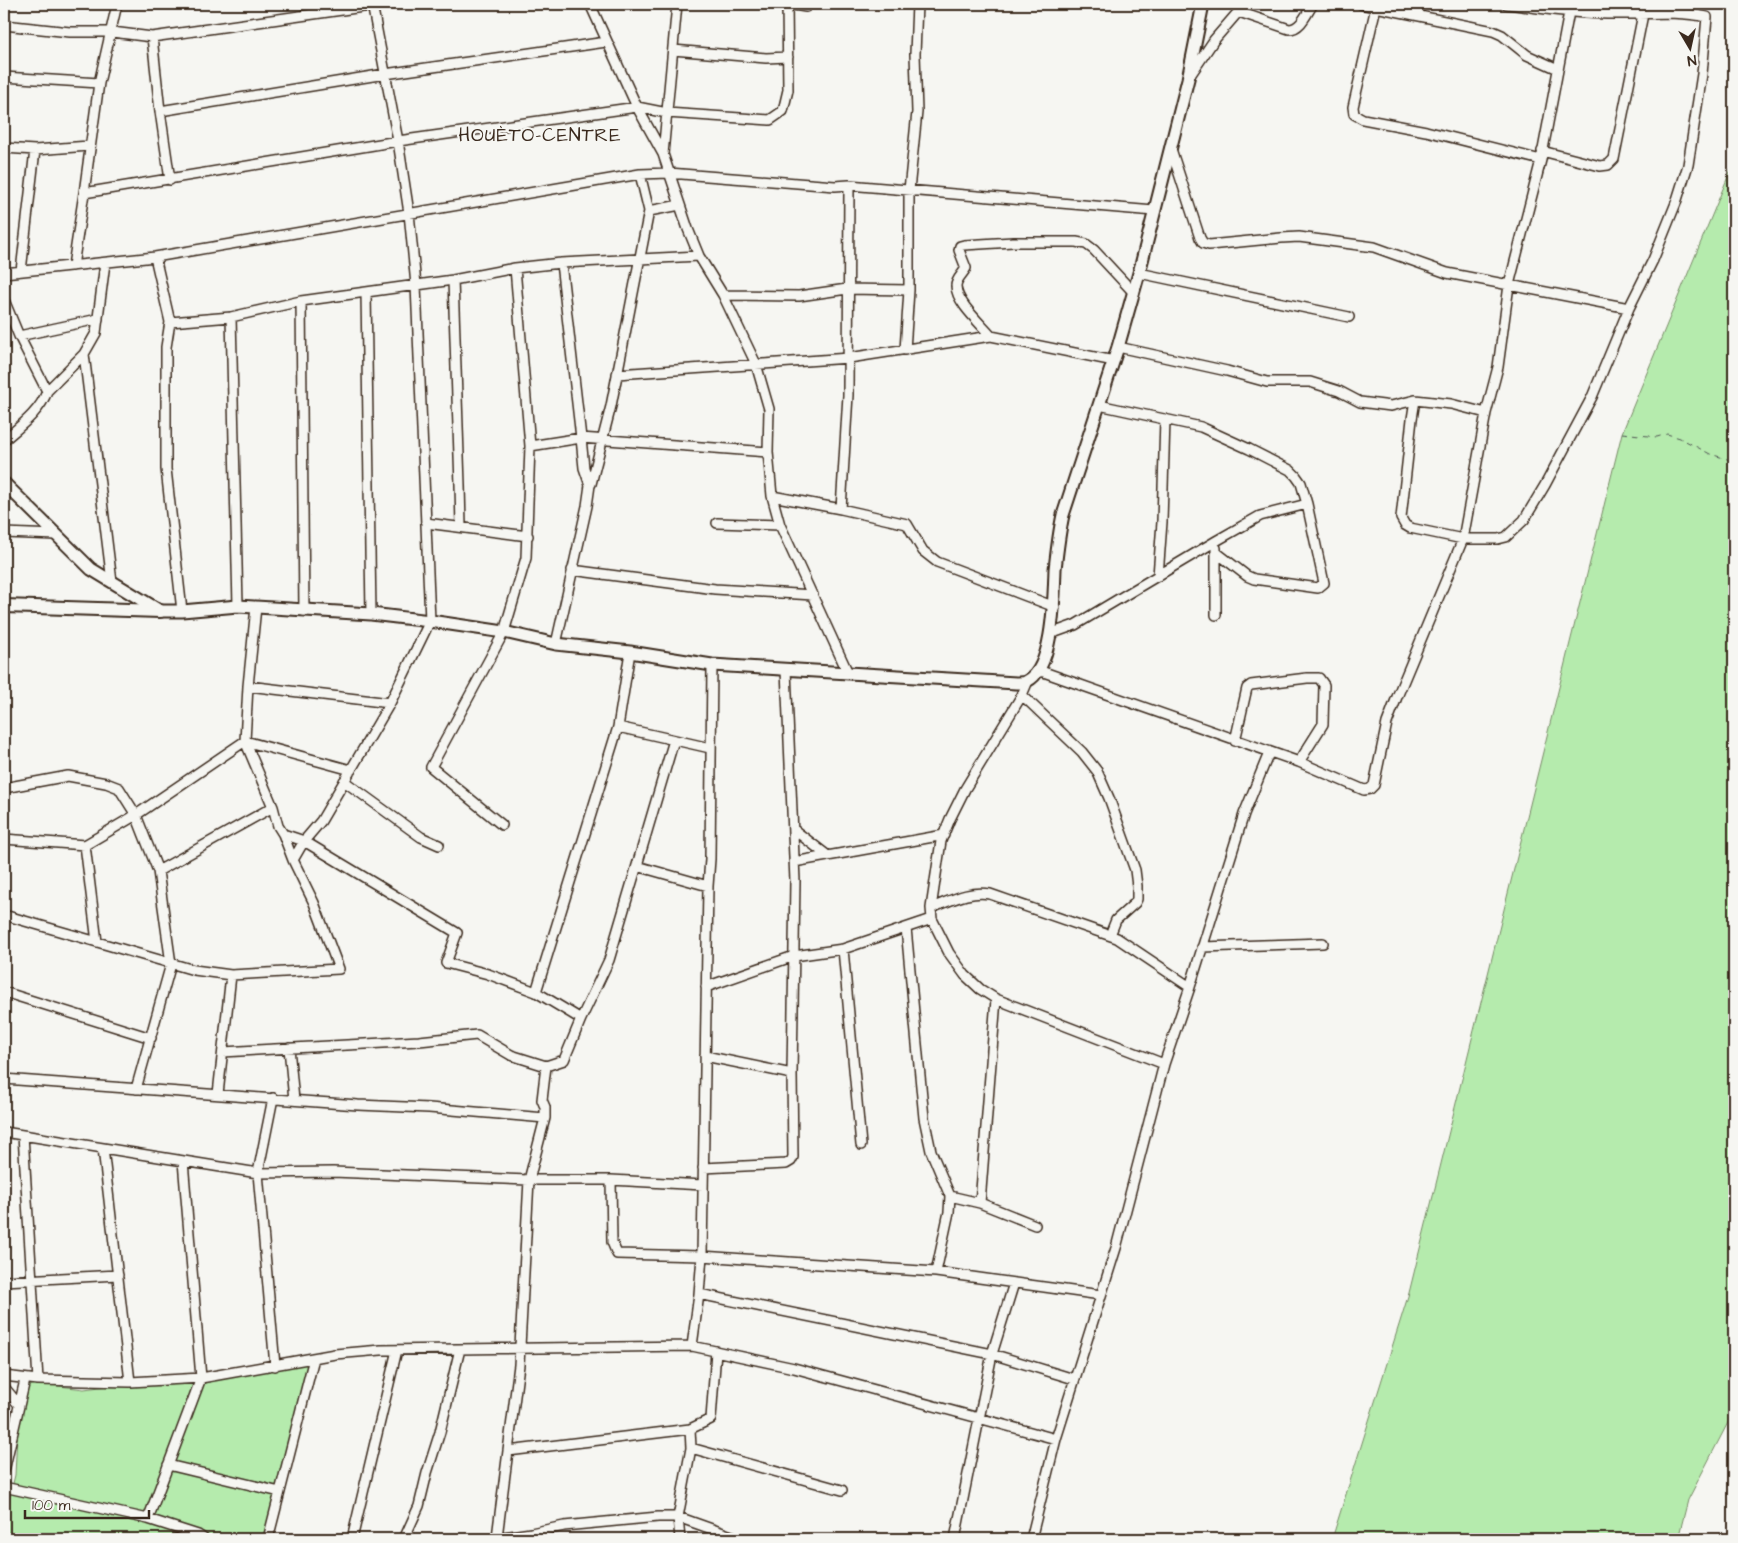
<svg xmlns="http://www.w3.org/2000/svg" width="1738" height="1543" font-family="'Architects Daughter',sans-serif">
<rect width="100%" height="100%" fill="#f6f6f2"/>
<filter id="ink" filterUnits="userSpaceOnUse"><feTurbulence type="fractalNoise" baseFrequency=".02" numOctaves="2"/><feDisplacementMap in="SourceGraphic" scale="10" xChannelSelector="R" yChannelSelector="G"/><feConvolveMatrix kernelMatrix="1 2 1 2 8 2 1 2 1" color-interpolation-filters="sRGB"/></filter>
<g filter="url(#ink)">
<path fill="#b5ebad" stroke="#788a66" d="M1734,162v1249l-46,89 -10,39h-346l77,-246 213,-860z
M310,1361l-44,178h-262v-18l11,-46 3,-60 8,-28 8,-4 50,6z"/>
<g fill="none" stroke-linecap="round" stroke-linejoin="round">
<path stroke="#515654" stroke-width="1" stroke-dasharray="6 5" stroke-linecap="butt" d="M1622,433l35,4 10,-3 13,4 30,16 24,7"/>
<g stroke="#3b2a1e" stroke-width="12">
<path id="minor" d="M117,4l-18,79 -15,110 314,-52 239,-34 30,6 103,7 13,-9 5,-21 -1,-86
M590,4l47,103 26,47
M677,4l-14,150 25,75 11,27 24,39 33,69 13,45 -1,43 4,44 8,29 68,148
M787,4l19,3
M1361,4l132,27 9,4 25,20 31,14
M1376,7l-23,100 1,7 9,5 63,12 115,29
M1239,12l50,17c12,0 18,-16 24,-25
M1417,15l4,-11
M4,25l66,7h42l40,5 232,-33
M152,37l8,74 10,69
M673,50l93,8 22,-1
M4,77l95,6
M1189,77l25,-37 31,-36
M160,111l225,-37 221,-32
M4,148l31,2 54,-4
M1171,149l29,89 3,5 6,2 72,-7 18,-1 75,10 73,26 182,35
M1542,151l58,15 8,-1 6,-6 29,-145
M649,211l31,-6
M155,257l15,65 -4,25v122l16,142
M73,266l11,-73
M21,271l14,-121
M4,273l151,-16 485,-83 29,-1 166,13 14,-1 305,26
M1139,273l210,44
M453,280l7,205 1,42
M366,293l5,321
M723,295l76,1 48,-7 62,1
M4,300l15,36 28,55c-6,20 -28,36 -43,49
M301,301l3,310
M231,317l7,289
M170,322l61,-5 70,-16 152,-21 62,-12 46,-5 138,-7
M19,336l79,-17
M991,336c-10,-12 -35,-34 -35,-50 0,-7 7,-12 10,-18l-7,-18 1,-4 4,-1 49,-3h63l10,2 8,6 40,43
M1118,347l109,24 40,11h43l29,9 21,11 31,4 24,-6 36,4 35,9
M905,350l4,-60v-100l8,-78 -2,-58 2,-50
M84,354l28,228
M617,374l232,-16 142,-22 123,25
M47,391l37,-37 12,-21 9,-70
M1415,400l-3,19 -11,99 4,7 5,3 53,11h35l8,-2 18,-17 21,-35 47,-88 37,-89 24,-48 23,-57 12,-38 14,-91 5,-57c-33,-7 -67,-2 -100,-3 -34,0 -67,-6 -101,-10
M1099,405l102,22 48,22 41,21 6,6 5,7 6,21 17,79 -6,5 -64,-9 -7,-3 -31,-24
M530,446l51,-8 187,14
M591,484l20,-78 38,-195 -9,-37
M772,496l69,13 66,15 16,27 14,11 118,45
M841,509l7,-114 1,-210
M426,523l102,13
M717,523l63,2
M4,533l52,2
M1216,548v67
M572,570l143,19 98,6
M1158,576l4,-54 3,-103
M256,607l-8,79 -3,55 28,66 5,19 5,8 21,7 153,92 -11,30 42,11 48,18 45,27 28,-59 65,-220
M1050,634l25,-9 141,-84 44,-25 47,-12
M556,644l31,-138 3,-21 -6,-17 -3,-30 -20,-175
M1038,670l261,92 65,28 6,-1 4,-4 13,-62 10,-26 66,-158 23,-126 12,-46 11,-82 32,-125 28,-148
M1028,681l-6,14 -57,94 -15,30 -9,22 -10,67 1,11 17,34 16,22 15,14 16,10 168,65
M248,686l142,17
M1022,695l60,57 15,19 12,27 26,72 2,16v13l-2,4 -19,17 -6,15
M618,727l92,21
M1235,741l12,-53 4,-3 56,-7h12l5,7 -1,39 -24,38
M344,781l77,56 18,8
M4,788l64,-12 38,7 13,5 17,27 22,56 13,93 -35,125
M502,825l-71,-58 73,-135 22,-74 4,-112 -15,-178
M793,829l35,27
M4,839l81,6 51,-30 109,-74 106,29
M85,845l12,97
M293,860l11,-19 17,-20 69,-118 40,-82 -14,-336 -7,-72 -11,-72 -26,-137
M794,862l150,-27
M637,866l71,20
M158,871l115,-64
M931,908c19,-7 39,-18 59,-14l127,44 73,49
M4,915l190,55 37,5 108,-6 -25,-66 -21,-43 -10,-26
M906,928l18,190 7,33 19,45 -1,16 -13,60
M1202,947l121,-4
M843,949l18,196
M706,987l88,-31 49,-7 89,-30
M4,992l147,46
M536,992l82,-265 12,-75
M289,1048l5,52
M223,1052l196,-11 58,-6 34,20 35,11 -4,34 3,7v11l-16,62 -10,185 -22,172
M705,1056l87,18
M546,1066l18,-6 17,-41
M4,1079l354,26 71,3 116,10
M218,1094l13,-119
M273,1098l-15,75 17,193
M4,1132l254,41 75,-1 196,8h82l92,5
M23,1135l15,245
M103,1148l27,234
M703,1168l83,-4 5,-3 2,-4 -1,-83 3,-193 -9,-211
M611,1180l1,62 5,12 85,2 234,16 165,23
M950,1196l30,7 55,22
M980,1203l16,-204
M4,1281l114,-6
M699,1294l293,60 82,25
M692,1346l7,-52 3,-38 6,-370 2,-27 2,-194
M4,1376l34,4 92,2 71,-4 134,-24 46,-4 311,-4 102,22 262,71
M4,1387l15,18
M691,1448l151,42
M508,1451l182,-22
M168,1465l112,27
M4,1471l21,-91
M4,1487l144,32 50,16 6,4
M148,1519l53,-141 -18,-217
M268,1539l46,-181
M352,1539l45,-189
M404,1539l15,-33 8,-33 13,-41 20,-83
M488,1539l43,-6 33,-7 94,-9h20l62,22
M680,1539l-2,-22 13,-69 -1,-19 21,-10 5,-68
M955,1539l37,-185 22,-71
M1031,1539l25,-100 60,-191 48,-184 26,-77 54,-173 25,-61"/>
</g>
<g stroke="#3b2a1e" stroke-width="15">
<path id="tertiary" d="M4,483l87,86 69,42h22l56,-5 133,8 59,7 74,11 52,12 74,8 82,13 304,18c3,0 9,0 11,-2 27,-12 27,-87 28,-112 2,-18 4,-36 8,-54l55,-168 21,-74 49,-194 15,-75"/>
</g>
<g stroke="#3b2a1e" stroke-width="16">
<path id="secondary" d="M4,606l156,5"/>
</g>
<use href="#minor" stroke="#f6f6f2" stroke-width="9"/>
<use href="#tertiary" stroke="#f6f6f2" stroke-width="11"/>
<use href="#secondary" stroke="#f6f6f2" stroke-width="12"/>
</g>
</g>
<g text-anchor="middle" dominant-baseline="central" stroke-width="4" stroke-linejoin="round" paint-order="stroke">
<g font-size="19" letter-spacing="1" fill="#3b2a1e" stroke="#f6f6f2">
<text x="540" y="135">HOUÈTO-CENTRE</text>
</g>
</g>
<rect width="1738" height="1543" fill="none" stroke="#f6f6f2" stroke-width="20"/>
<rect x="10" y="10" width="1718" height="1523" fill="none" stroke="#3b2a1e" stroke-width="2" filter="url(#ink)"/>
<g transform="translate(1690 48) rotate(171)" stroke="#f6f6f2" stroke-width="4" paint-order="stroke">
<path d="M0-4L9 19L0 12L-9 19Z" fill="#3b2a1e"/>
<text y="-8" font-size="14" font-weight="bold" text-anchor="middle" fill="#3b2a1e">N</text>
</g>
<path d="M25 1510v8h124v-8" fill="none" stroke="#3b2a1e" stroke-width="2.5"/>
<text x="32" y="1510" font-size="15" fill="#3b2a1e" stroke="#f6f6f2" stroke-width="4" paint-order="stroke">100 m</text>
</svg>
